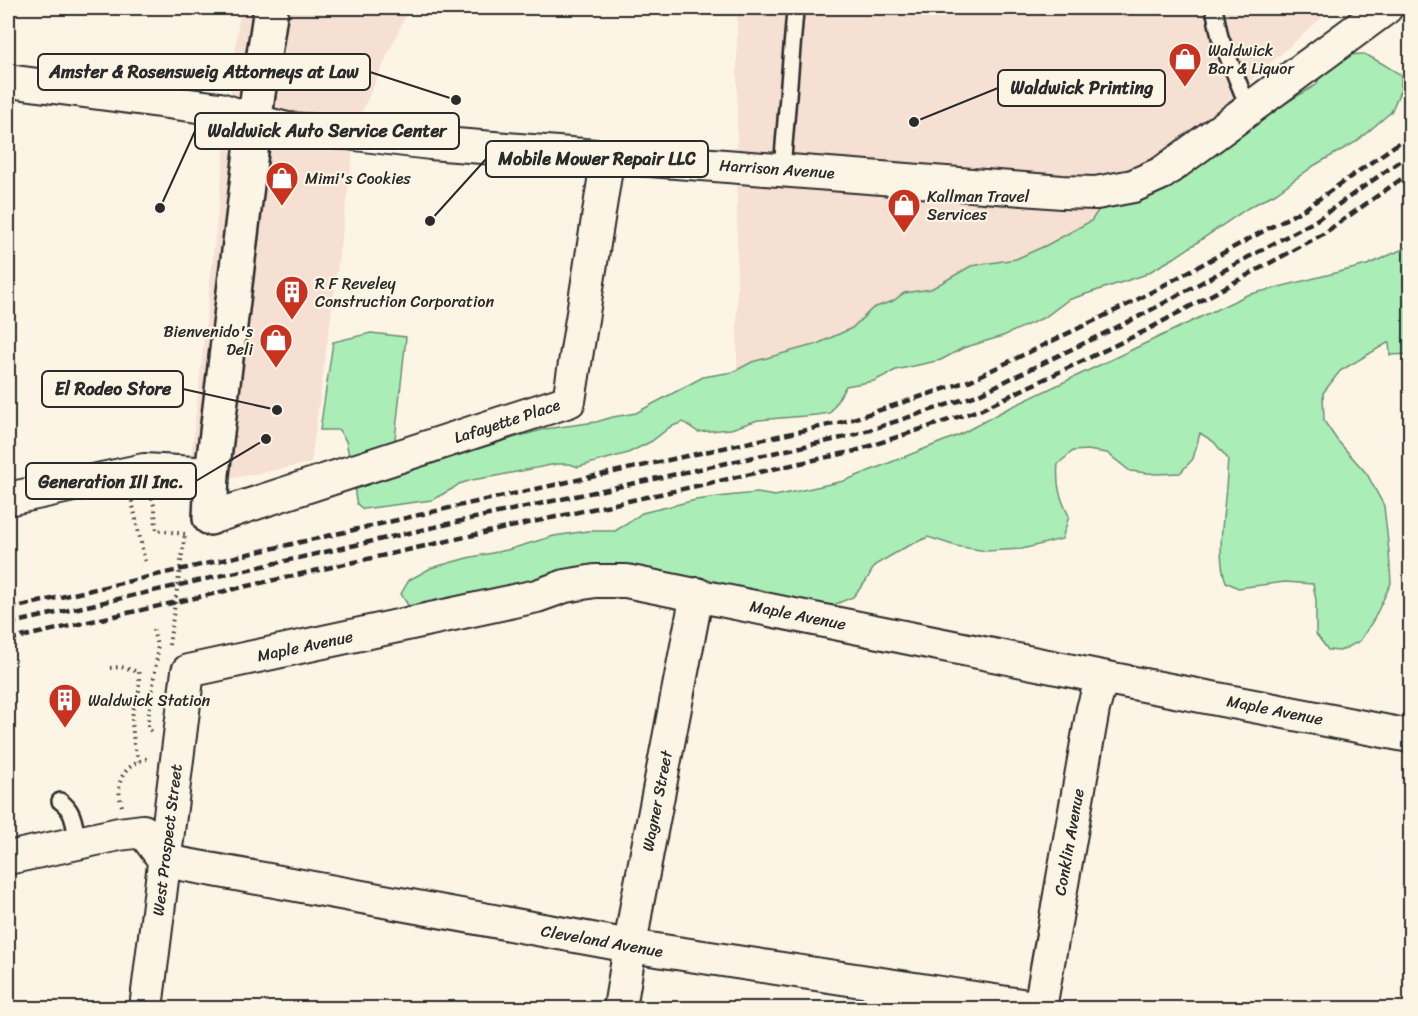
<svg xmlns="http://www.w3.org/2000/svg" width="1418" height="1016" font-family="Sriracha,sans-serif">
<rect width="100%" height="100%" fill="#fcf5e5"/>
<filter id="ink" filterUnits="userSpaceOnUse"><feTurbulence type="fractalNoise" baseFrequency=".0167" numOctaves="2"/><feDisplacementMap in="SourceGraphic" scale="12" xChannelSelector="R" yChannelSelector="G"/><feConvolveMatrix kernelMatrix="1 2 1 2 8 2 1 2 1" color-interpolation-filters="sRGB"/></filter>
<g filter="url(#ink)">
<path fill="#f6dfd3" d="M240,8h169l-52,114 -46,341 -123,24z
M737,8h596l-242,213 -248,131 -106,31z"/>
<path fill="#abedb7" stroke="#6b8c71" stroke-width="1.5" d="M1364,54c14,6 25,14 37,21v14l-10,23 -35,30 -41,23 -39,28 -28,15 -74,50 -30,17 -76,25 -23,17 -42,19 -40,12 -22,12 -45,10 -22,11 -28,5 -16,27 -14,2 -58,5 -27,9 -33,3 -15,-10 -13,5 -18,14 -24,12 -50,14 -8,-3h-14l-60,12 -24,4 -13,4 -7,5 -20,11 -69,9 -6,-5 -2,-9v-9l-9,-45 -7,-11h-19l13,-88 38,-9 35,4 -11,102 8,4 51,12 91,-26 51,-7 17,-5 23,-4 67,-36 30,-5 19,-10 65,-18 35,-16 21,-20 20,-7 11,-8 27,-4 40,-23 45,-7 31,-14 44,-24 15,-22 146,-72 15,-13 49,-29 6,-12 21,-18z
M1410,246v108l-20,1 -1,-13 -49,29 -17,22 1,28 13,19 30,34 17,32 5,46 2,31 -17,36 -14,22 -20,10 -12,-1 -12,-16v-34l-3,-16 -28,-2 -47,6 -12,-6c-10,-27 -2,-66 0,-95 1,-9 1,-19 2,-28l-14,-17 -14,-9 -7,26 -13,14 -24,1 -26,-3 -23,-18 -20,-3 -14,1 -15,13c-2,21 2,34 11,52l-7,23 -40,10 -36,2 -30,-5 -28,-9 -24,11 -29,17 -9,16 -13,16 -17,7 -27,4 -143,-27 -255,29 -10,-16 8,-14 22,-12 36,-10 40,-8 47,-14 33,-5h28l13,-8 14,-10 54,-13 30,-4 31,-3 18,3 69,-15 115,-46 44,-24 244,-116 120,-30z"/>
<g fill="none" stroke-linecap="round" stroke-linejoin="round">
<g stroke="#2b2b2b" stroke-width="20">
<path id="lane" d="M1214,8l6,29 29,72
M782,169l13,-158
M60,801c15,10 14,25 18,42"/>
</g>
<g stroke="#2b2b2b" stroke-width="36">
<path id="street" d="M8,81l212,28 35,12 32,8 60,4 83,10 632,49 34,1 37,-7 29,-13 224,-165
M8,499l136,-29 68,4
M210,518l359,-117 39,-245
M8,858l111,-24 24,-3 22,30
M165,861l465,85 411,62
M146,1008l42,-337 349,-75 28,-10 30,-5h31l476,96 308,59
M620,1008l17,-104 60,-310
M1040,1008l53,-299 9,-32"/>
</g>
<g stroke="#2b2b2b" stroke-width="38">
<path id="secondary" d="M210,518l2,-44 46,-380 13,-86"/>
</g>
<path stroke="#2b2b2b" stroke-width="4" stroke-dasharray="1.5 4.5" stroke-linecap="butt" d="M152,498l3,11 1,21 29,4
M132,501l13,61
M110,668l11,-1 18,5v20l-6,18 -1,11 2,25 5,15
M151,731l-3,-4v-7l10,-70 -5,-21
M122,806c-8,-26 2,-41 27,-48"/>
<use href="#lane" stroke="#fcf5e5" stroke-width="15"/>
<use href="#street" stroke="#fcf5e5" stroke-width="32"/>
<use href="#secondary" stroke="#fcf5e5" stroke-width="33"/>
<path stroke="#2b2b2b" stroke-width="4.5" stroke-dasharray="9 4.5" stroke-linecap="butt" d="M8,609l459,-105 380,-83 124,-41 160,-77 175,-95 104,-73
M8,624l462,-105 381,-83 126,-41 161,-78 177,-96 95,-67
M8,640l466,-105 381,-84 127,-42 163,-78 178,-97 87,-61"/>
<path stroke="#2b2b2b" stroke-width="4" stroke-dasharray="1.5 4.5" stroke-linecap="butt" d="M169,645l16,-111"/>
</g>
</g>
<defs>
<g id="shop-pin" transform="scale(1.725)"><path d="M0 17L-7.5 6A9.5 9.5 0 1 1 7.5 6Z" fill="#c8321e" stroke="#fcf5e5"/><path d="M-5-2.5h2.3a2.7 3.5 0 0 1 5.4 0H5L5.5 6h-11ZM-1.5-2.5h3a1.5 2.3 0 0 0-3 0Z" fill="#fff"/></g>
<g id="building-pin" transform="scale(1.725)"><path d="M0 17L-7.5 6A9.5 9.5 0 1 1 7.5 6Z" fill="#c8321e" stroke="#fcf5e5"/><path d="M-4-6H4V6H1V3H-1V6H-4ZM-2.5-4.3h1.7v1.8h-1.7ZM.8-4.3h1.7v1.8H.8ZM-2.5-1h1.7V.8h-1.7ZM.8-1h1.7V.8H.8Z" fill="#fff"/></g>
</defs>
<g fill-rule="evenodd">
<use href="#shop-pin" x="1185" y="59"/>
<use href="#shop-pin" x="282" y="178"/>
<use href="#shop-pin" x="904" y="205"/>
<use href="#building-pin" x="292" y="292"/>
<use href="#shop-pin" x="276" y="340"/>
<use href="#building-pin" x="65" y="700"/>
</g>
<g text-anchor="middle" dominant-baseline="central" stroke-width="4.5" stroke-linejoin="round" paint-order="stroke">
<g font-size="16" fill="#2b2b2b" stroke="#fcf5e5" text-anchor="start">
<text x="1208" y="50">Waldwick<tspan x="1208" dy="18">Bar &amp; Liquor</tspan></text>
<text x="305" y="178">Mimi's Cookies</text>
<text x="927" y="196">Kallman Travel<tspan x="927" dy="18">Services</tspan></text>
<text x="315" y="283">R F Reveley<tspan x="315" dy="18">Construction Corporation</tspan></text>
<text x="253" y="331" text-anchor="end">Bienvenido's<tspan x="253" dy="18">Deli</tspan></text>
<text x="88" y="700">Waldwick Station</text>
</g>
<g font-size="16" fill="#2b2b2b" stroke="#fcf5e5">
<text transform="translate(777 169) rotate(4)">Harrison Avenue</text>
<text transform="translate(507 421) rotate(-18)">Lafayette Place</text>
<text transform="translate(798 615) rotate(11)">Maple Avenue</text>
<text transform="translate(305 646) rotate(-12)">Maple Avenue</text>
<text transform="translate(1275 710) rotate(11)">Maple Avenue</text>
<text transform="translate(657 801) rotate(-79)">Wagner Street</text>
<text transform="translate(167 840) rotate(-83)">West Prospect Street</text>
<text transform="translate(1069 842) rotate(-80)">Conklin Avenue</text>
<text transform="translate(602 941) rotate(10)">Cleveland Avenue</text>
</g>
</g>
<path fill="none" stroke="#2b2b2b" stroke-width="2" d="M456 100L370 72M914 122L998 88M160 208L195 131M430 221L486 159M277 410L183 389M266 439L196 481"/>
<g fill="#2b2b2b" stroke="#fcf5e5" stroke-width="2">
<circle cx="456" cy="100" r="6"/>
<circle cx="914" cy="122" r="6"/>
<circle cx="160" cy="208" r="6"/>
<circle cx="430" cy="221" r="6"/>
<circle cx="277" cy="410" r="6"/>
<circle cx="266" cy="439" r="6"/>
</g>
<g fill="#fcf5e5" stroke="#2b2b2b" stroke-width="2">
<rect x="38" y="54" width="332" height="36" rx="6"/>
<rect x="998" y="70" width="167" height="36" rx="6"/>
<rect x="195" y="113" width="264" height="36" rx="6"/>
<rect x="486" y="141" width="222" height="36" rx="6"/>
<rect x="42" y="371" width="141" height="36" rx="6"/>
<rect x="26" y="463" width="170" height="36" rx="6"/>
</g>
<g font-size="18" text-anchor="middle" font-weight="bold" fill="#2b2b2b">
<text x="204" y="78">Amster &amp; Rosensweig Attorneys at Law</text>
<text x="1082" y="94">Waldwick Printing</text>
<text x="327" y="137">Waldwick Auto Service Center</text>
<text x="597" y="165">Mobile Mower Repair LLC</text>
<text x="113" y="395">El Rodeo Store</text>
<text x="111" y="488">Generation III Inc.</text>
</g>
<rect width="1418" height="1016" fill="none" stroke="#fcf5e5" stroke-width="30"/>
<rect x="15" y="15" width="1388" height="986" fill="none" stroke="#2b2b2b" stroke-width="2" filter="url(#ink)"/>
</svg>
